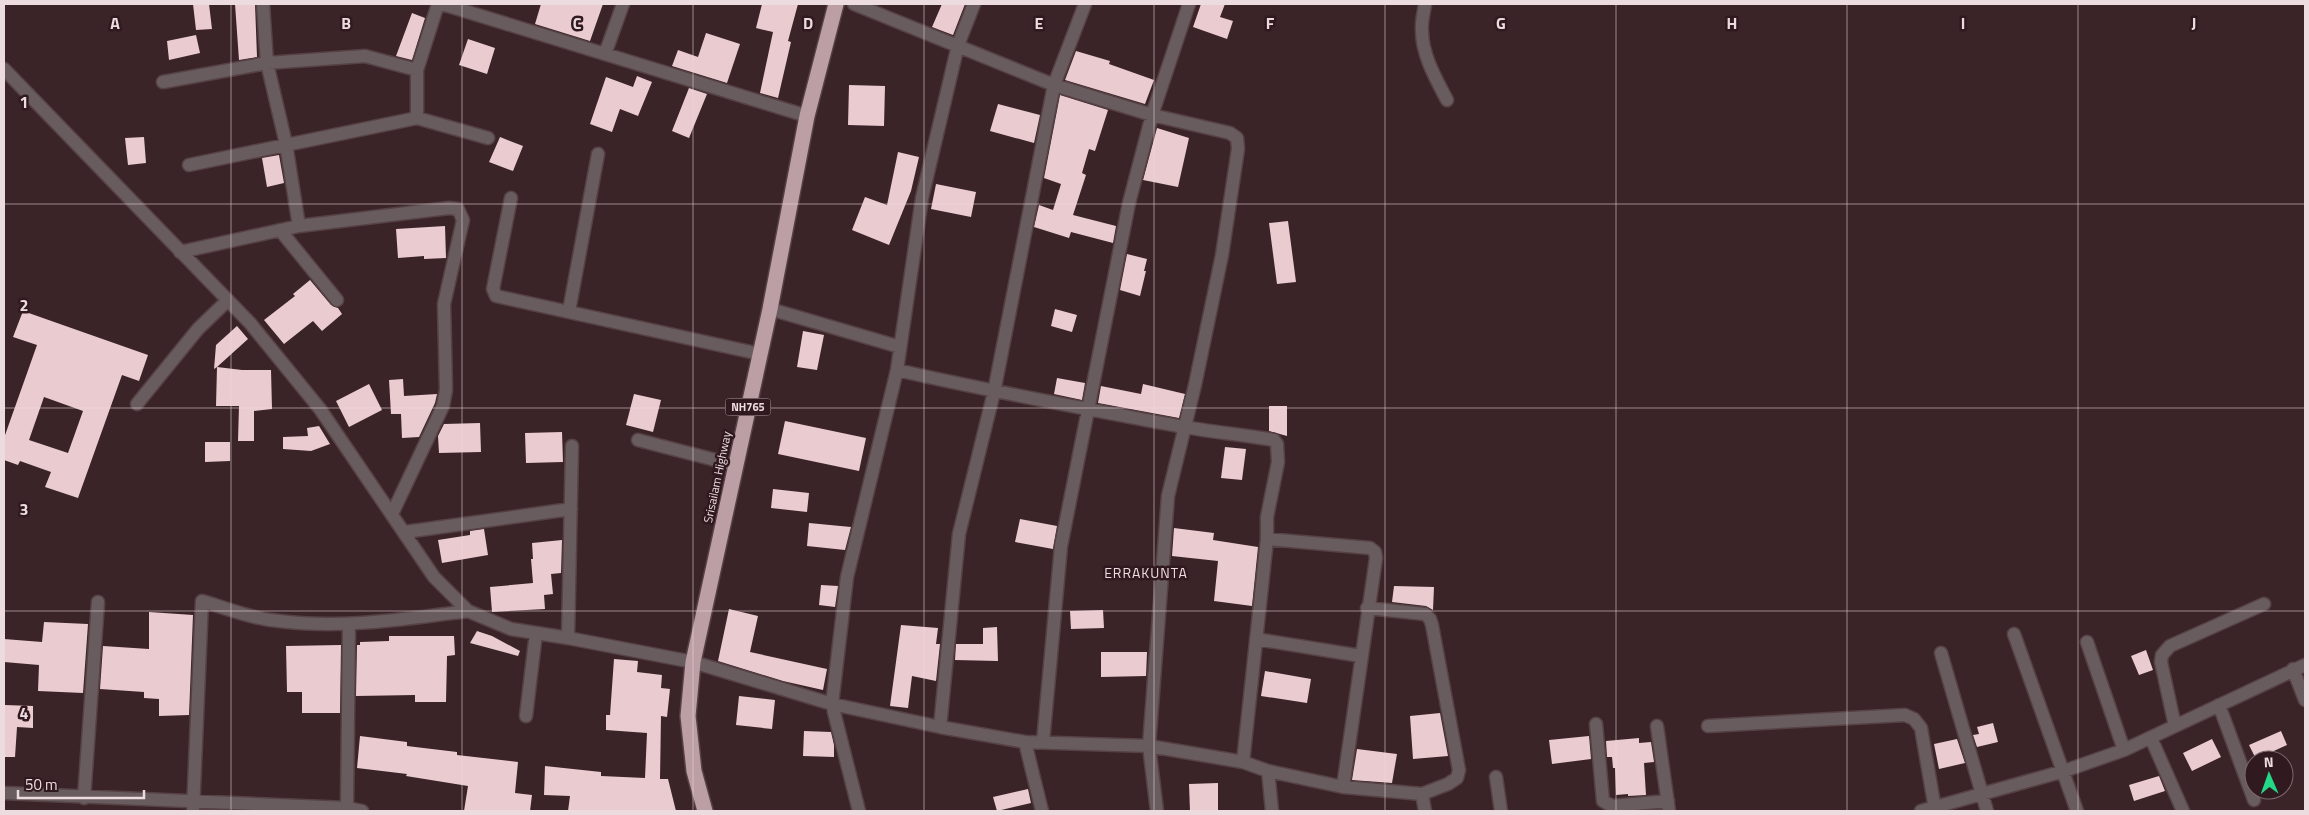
<svg xmlns="http://www.w3.org/2000/svg" width="2309" height="815" font-family="'Titillium Web',sans-serif">
<rect width="100%" height="100%" fill="#3a2428"/>
<path fill="#eacbd0" fill-rule="evenodd" d="M193,4h16l3,25 -16,1z
M235,4h20l2,53 -18,3z
M541,4h62l-13,37 -55,-17z
M762,4h36l-10,37 3,1 -13,56 -18,-5 13,-61 -17,-4z
M942,4h23l-12,31 -21,-8z
M1201,4h24l-5,13 13,4 -6,18 -34,-12z
M412,13l13,5 -13,42 -16,-4z
M706,33l34,11 -13,39 -55,-17 6,-16 20,7z
M196,35l4,18 -31,7 -2,-19z
M468,39l27,9 -8,26 -28,-9z
M1076,51l34,10 -1,3 45,16 -9,24 -80,-24z
M637,76l15,6 -14,34 -18,-7 -8,23 -22,-8 16,-47 27,10z
M849,85l36,1 -1,40 -36,-1z
M689,88l18,6 -18,44 -17,-7z
M1060,95l48,15 -13,41 -6,-2 -7,24 4,2 -13,40 43,11 -3,17 -42,-11 -2,6 -35,-11 5,-22 14,5 8,-26 -17,-6z
M998,104l42,11 -6,28 -44,-12z
M1157,128l32,10 -11,49 -35,-7z
M144,137l2,26 -18,2 -3,-27z
M500,137l23,9 -10,25 -24,-9z
M898,152l21,5 -8,34 -22,54 -37,-15 13,-33 22,8z
M279,155l5,28 -17,4 -5,-29z
M936,184l40,8 -5,25 -40,-8z
M1288,221l8,61 -19,2 -8,-61z
M445,226l1,32 -22,1v-3l-26,2 -2,-29z
M1127,254l20,5 -3,12h2l-6,25 -20,-6z
M310,280l21,25 7,3 4,6 -20,17 -9,-10 -29,23 -20,-24 31,-24 -2,-2z
M1055,309l22,6 -5,17 -21,-6z
M23,311l125,44 -9,26 -17,-6 -44,123 -33,-11 6,-15 -31,-11 -2,4 -14,-5v-22l33,-93 -24,-8zM44,397l39,14 -15,42 -39,-13z
M237,326l11,13 -31,28 25,3h29l1,39 -18,2v30h-16l1,-35h-23l1,-39 -3,2 2,-24z
M803,331l21,4 -7,35 -20,-3z
M1057,378l28,5 -3,17 -28,-6z
M403,379l1,17 33,-2 -2,9 -16,34 -17,1 -1,-24h-10l-2,-34z
M369,384l13,26 -33,17 -13,-26z
M1143,384l42,10 -6,24 -81,-15 3,-17 40,8z
M634,394l27,6 -8,32 -27,-7z
M1269,406h18v30l-18,-5z
M785,421l81,17 -7,33 -81,-17z
M480,423l1,29 -42,1 -1,-17 6,-12z
M319,426l11,18 -19,7 -28,-2v-12l25,-1 -1,-8z
M562,432l1,30 -37,1 -1,-30z
M205,442h25v19l-25,1z
M1225,447l21,2 -4,31 -21,-2z
M773,489l36,4 -2,19 -36,-4z
M1020,519l37,7 -4,23 -38,-7z
M809,523l42,4 -6,23 -38,-4z
M1174,528l40,5 -1,7 45,7 -6,59 -38,-5 4,-40 -46,-5z
M484,529l4,26 -46,8 -4,-23 32,-5v-4z
M562,540l-1,33 -10,1 2,20 -9,1 1,14 -53,3 -2,-25 43,-4 -2,-24h2l-1,-16z
M821,585l17,1 -3,21 -16,-2z
M1394,586l40,1 -1,23 -7,-4 -34,-4z
M729,609l29,7 -8,36 77,17 -4,21 -40,-9 -65,-20z
M1103,610l1,18 -33,1 -1,-18z
M149,612l44,3 -4,100 -30,1v-17l-15,-1v-6l-44,-3 3,-43 46,3z
M44,622l44,2 -5,69 -45,-2 1,-26 -35,-3v-23l38,3z
M901,625l37,3 -2,16h4l-4,37 -24,-5 -4,32 -18,-2z
M997,627l1,34 -43,-1 1,-16h27v-16z
M477,631l15,5 28,15 -2,5 -48,-13z
M389,636h65l1,19 -8,1 -1,46h-31v-7l-59,1 1,-51h3v-3l29,-1z
M341,645l-1,68h-38v-21h-15l-1,-46z
M2146,650l7,20 -14,5 -8,-19z
M1101,652h46l-1,24 -45,1z
M614,659l24,2 -1,11 25,3 -1,13 9,1 -3,28 -6,-1 -1,63h8l8,32h-108l2,-15 -26,-1 1,-29 56,6v4l44,2 2,-45 -41,-3v-15h4z
M1265,671l46,8 -4,24 -46,-7z
M739,696l36,4 -3,29 -36,-4z
M5,705l28,1v22l-16,-1 -2,30h-11z
M1440,713l8,43 -35,3 -3,-43z
M1993,723l5,19 -21,5 -4,-12 6,-1 -2,-7z
M804,731l27,1 3,13v12l-31,-1z
M2281,731l6,14 -31,14 -7,-14z
M360,736l47,6v4l50,6v3l61,7 -3,31 17,2 -2,16h-66l4,-25 -62,-10 1,-2 -50,-6z
M1589,736l2,23 -39,5 -3,-24z
M1639,738v5l12,-1 3,20 -10,1 2,32 -18,1v-2l-12,1 -1,-27h-2l-1,-11h-5l-1,-16z
M1957,739l8,24 -26,6 -5,-25z
M2212,739l9,18 -29,14 -9,-18z
M1357,749l40,5 -5,29 -40,-3z
M2159,776l6,15 -31,10 -5,-16z
M1218,783v28h-28l-1,-27z
M1028,789l3,14 -34,8 -4,-14z"/>
<g fill="none" stroke-linecap="round" stroke-linejoin="round">
<g stroke="#564145" stroke-width="15">
<path id="minor" d="M263,4l4,59 19,81 13,82
M442,4l365,112
M854,4l200,81 98,30 78,18 7,5 1,11 -16,106 -27,130 -27,111 -19,250 8,65
M1425,4c-1,8 -4,18 -3,27 0,24 14,48 25,69
M605,54l18,-50
M4,69l246,254 70,86 114,168 34,34 43,18 57,9 125,24 139,42 108,23 85,15 124,4 94,16 25,9 75,16 79,7 3,17
M163,82l104,-19 98,-7 52,14
M417,118v-48l21,-66
M189,165l228,-47 71,20
M511,198l-18,91 3,7 264,58
M280,230l57,70
M180,252l119,-26 150,-18 9,1 5,11 -19,84 2,86 -3,16 -51,108
M770,309l130,38
M569,311l29,-157
M897,370c95,22 191,39 287,57 30,5 60,8 90,13l3,4 1,18 -11,55v22l-24,223
M137,404l61,-75 30,-29
M638,440l97,25
M405,532l166,-23
M1267,539l103,9 5,4 1,6 -33,229
M1367,608l58,6 5,5 2,6 27,145 -2,8 -9,6 -26,10
M2014,634l63,177
M568,638l4,-192
M1256,639l105,17
M2087,642l37,108
M1941,653l46,158
M2293,669l12,31
M2219,705l35,95
M526,716l10,-83
M1596,724l7,77 9,5 56,-5
M1657,726l12,85
M1708,726l197,-11 9,4 7,9 14,81
M2175,726l-14,-64 1,-7 8,-9 94,-42
M940,727l19,-193 35,-142 60,-307 31,-81
M2151,738l32,73
M1025,742l17,69
M1043,742l18,-196 68,-343 23,-88 37,-111
M1268,771l4,40
M1496,777l5,34
M4,793l343,15 15,3
M84,798l14,-196
M347,808l2,-184
M193,811l9,-210c24,7 51,18 77,20 63,8 127,-2 189,-10
M859,811l-27,-107 15,-127 50,-207 25,-172 36,-153 16,-41
M1921,811l143,-40 60,-21 181,-85"/>
</g>
<g stroke="#564145" stroke-width="18">
<path id="highway" d="M705,811l-11,-40 -6,-55 5,-54 77,-353 37,-193 29,-112"/>
</g>
<use href="#minor" stroke="#685c5e" stroke-width="12"/>
<use href="#highway" stroke="#bc9fa4" stroke-width="15"/>
</g>
<path fill="none" stroke="#ecdcdf" stroke-width="1" stroke-opacity="0.55" d="M231,4v807M462,4v807M693,4v807M924,4v807M1154,4v807M1385,4v807M1616,4v807M1847,4v807M2078,4v807M4,204h2301M4,408h2301M4,611h2301"/>
<g text-anchor="middle" dominant-baseline="central" stroke-width="5" stroke-linejoin="round" paint-order="stroke">
<rect fill="#301a1f" stroke="#b4a2a5" stroke-width="1" x="725.5" y="398.5" width="45" height="17" rx="4"/>
<g font-size="11" font-weight="bold" fill="#ecdcdf">
<text x="748" y="407">NH765</text>
</g>
<g font-size="12" fill="#ecdcdf" stroke="#301a1f">
<text transform="translate(717 477) rotate(-78)">Srisailam Highway</text>
</g>
<g font-size="14" letter-spacing="1" fill="#ecdcdf" stroke="#301a1f">
<text x="1146" y="572">ERRAKUNTA</text>
</g>
</g>
<g font-size="16" text-anchor="middle" font-weight="bold" fill="#ecdcdf" stroke="#301a1f" stroke-width="5" stroke-linejoin="round" paint-order="stroke">
<text x="115" y="29">A</text>
<text x="346" y="29">B</text>
<text x="577" y="29">C</text>
<text x="808" y="29">D</text>
<text x="1039" y="29">E</text>
<text x="1270" y="29">F</text>
<text x="1501" y="29">G</text>
<text x="1732" y="29">H</text>
<text x="1963" y="29">I</text>
<text x="2194" y="29">J</text>
<text x="24" y="108">1</text>
<text x="24" y="311">2</text>
<text x="24" y="515">3</text>
<text x="24" y="719">4</text>
</g>
<rect width="2309" height="815" fill="none" stroke="#ecdcdf" stroke-width="10"/>
<g transform="translate(2269 775) rotate(358)"><circle r="24" fill="#301a1f" stroke="#7b686c"/>
<path d="M0-4L9 19L0 12L-9 19Z" fill="#23d886"/>
<text y="-8" font-size="14" font-weight="bold" text-anchor="middle" fill="#ecdcdf">N</text>
</g>
<path d="M18 790v8h126v-8" fill="none" stroke="#ecdcdf" stroke-width="2.5"/>
<text x="25" y="790" font-size="15" fill="#ecdcdf" stroke="#301a1f" stroke-width="4" paint-order="stroke">50 m</text>
</svg>
